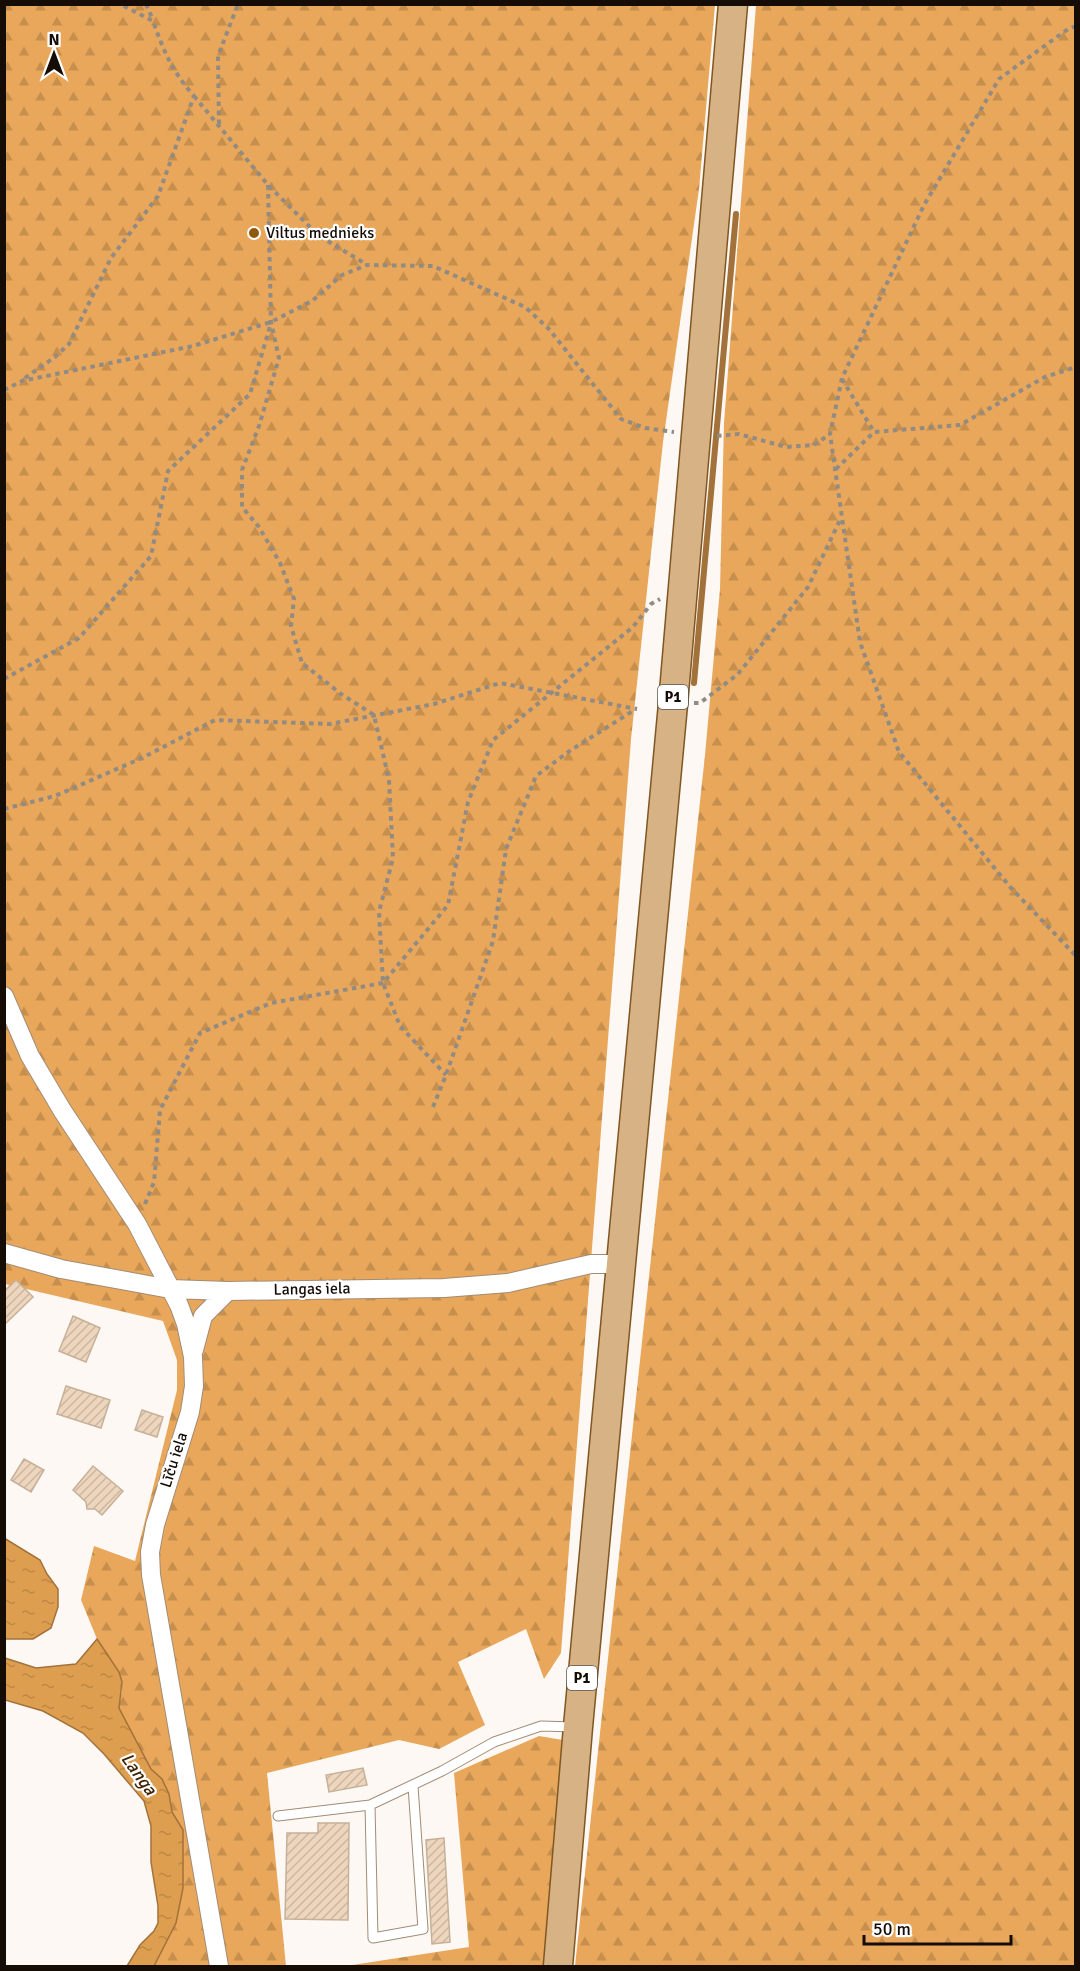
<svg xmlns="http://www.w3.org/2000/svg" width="1080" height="1971" font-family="Signika,sans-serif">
<defs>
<pattern id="forest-firs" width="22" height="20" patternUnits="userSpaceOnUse" patternTransform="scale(1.5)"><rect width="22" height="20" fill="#e8a75a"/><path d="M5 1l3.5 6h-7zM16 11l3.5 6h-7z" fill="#c68f4d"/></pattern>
<pattern id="water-ripples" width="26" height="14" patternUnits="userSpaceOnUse" patternTransform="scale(1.5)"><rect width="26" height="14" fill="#de9e50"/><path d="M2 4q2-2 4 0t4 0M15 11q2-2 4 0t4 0" fill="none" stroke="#be8744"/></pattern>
<pattern id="building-hatch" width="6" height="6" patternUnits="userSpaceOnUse" patternTransform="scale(1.5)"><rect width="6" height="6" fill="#edd6bd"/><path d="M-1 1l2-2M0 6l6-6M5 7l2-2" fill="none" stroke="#cab6a1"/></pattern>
</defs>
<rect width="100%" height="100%" fill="#fdf8f3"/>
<path fill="url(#forest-firs)" d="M5,5h710l-16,184 -36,253 -32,297 -70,914 -17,26 -18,-50 -68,33 27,63 -46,24 -40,-9 -132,33 19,193h-132l22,-43 7,-35v-58l-11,-18 -3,-18 -7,-15 -11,-10 -32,-61 3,-19 -3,-17 -22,-33 -16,-39 13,-54 41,15 42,-171v-30l-14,-39 -158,-37z
M756,5h319v1961h-500l130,-1211 15,-166 4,-166z
M539,1736l24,4 -18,226h-199l123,-19 -15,-174z"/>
<path fill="url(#water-ripples)" stroke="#a2723a" stroke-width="1.5" d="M4,1538l36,22 7,14 11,15v18l-7,21 -18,11h-28z
M97,1639l22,33 3,10 -3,26 32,61 11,10 7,15 3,18 11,18v58l-7,35 -22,43h-27l13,-21 14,-14 4,-8v-17l-7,-44v-36l-7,-25 -40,-47 -21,-21 -40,-22 -38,-11v-42l31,10 40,-4z"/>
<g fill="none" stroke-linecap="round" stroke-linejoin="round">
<path stroke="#a2723a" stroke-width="6" d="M694,683l42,-469"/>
</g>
<path fill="url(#building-hatch)" stroke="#c6b098" stroke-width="1.5" d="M16,1280l17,17 -29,28v-34z
M73,1316l27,12 -14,34 -27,-11z
M66,1386l44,14 -9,28 -44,-14z
M142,1410l21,7 -6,20 -22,-7z
M24,1459l20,11 -13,22 -20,-12z
M93,1466l30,25 -21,24 -7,-6h-8l-1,-7 -13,-12z
M363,1768l4,17 -38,7 -3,-17z
M318,1823h31l-1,97 -63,-1 2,-86h31z
M444,1838l6,104 -18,2 -6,-104z"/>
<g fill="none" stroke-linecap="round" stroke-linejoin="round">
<g stroke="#a28c75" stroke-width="11">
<path id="service" d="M413,1786l10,143 -50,9 -3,-133 72,-34 52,-29 47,-16 34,1
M278,1816l92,-11"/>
</g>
<g stroke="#a28c75" stroke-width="20">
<path id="minor" d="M4,996l26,60 32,54 75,114 42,81 7,19 7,33 1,29 -4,26 -35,113 -5,27 1,23 68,391
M4,1253l57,16 109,20 58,2 216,-3 64,-5 83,-19h29
M194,1350l9,-34 25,-25"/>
</g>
<g stroke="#805622" stroke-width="31">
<path id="primary" d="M558,1966l20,-239 95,-1023 60,-700"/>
</g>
<path stroke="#918b84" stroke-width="4" stroke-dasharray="4.5 4.5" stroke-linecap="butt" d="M146,4l7,16
M1076,26l-8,3 -69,50 -75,126 -82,173 -12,56 30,208 39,110 112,136 65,68
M194,96l74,89 51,51 47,28
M219,124l-1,-68 20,-52
M268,185l3,137 8,36 -20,68 -17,44v37l17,20 21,36 14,36 -3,27 11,37 39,31 33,21 15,65 4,78 -14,54 4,71 17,43 46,49
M25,378l30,-21 14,-13 42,-86 47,-62 36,-100c-22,-25 -30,-44 -41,-75l-33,-17
M842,379l32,53
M4,390l18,-9 171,-35 78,-24 41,-21 30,-26 25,-10 66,1 92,41 23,21 73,91 24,9 29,4
M717,436l22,-2 47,13 28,-2 16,-11
M836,469l38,-37 86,-7 85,-48 31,-10
M4,679l75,-41 72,-82 17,-85 82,-77 21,-71
M694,703h6l38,-29 70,-87 33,-69
M4,809l51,-13 87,-38 73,-38 115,4 104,-20 66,-21 137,26
M433,1107l13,-32 47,-134 13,-92 30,-73 35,-26 65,-41
M145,1204l9,-22 6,-72 40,-77 71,-30 112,-20 65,-78 20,-103 25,-62 140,-113 18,-23 9,-5"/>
<use href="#service" stroke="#fff" stroke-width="9"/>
<use href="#minor" stroke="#fff" stroke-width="18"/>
<use href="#primary" stroke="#d6b284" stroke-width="28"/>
</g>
<circle fill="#8e590b" stroke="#fff" stroke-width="2" cx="254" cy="233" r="6"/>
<g text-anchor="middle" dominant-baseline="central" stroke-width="4.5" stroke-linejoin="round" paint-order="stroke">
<g fill="#fff" stroke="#5b5650" stroke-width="1.5">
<rect x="658" y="685" width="30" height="24" rx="4.5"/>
<rect x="567" y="1666" width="30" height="24" rx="4.5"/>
</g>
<g font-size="15" font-weight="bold" fill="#150d05">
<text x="673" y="697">P1</text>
<text x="582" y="1678">P1</text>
</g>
<g font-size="16" fill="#150d05" stroke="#fff" text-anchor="start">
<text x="266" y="233">Viltus mednieks</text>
</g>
<g font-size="16" fill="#150d05" stroke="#fff">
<text transform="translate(312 1289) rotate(-1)">Langas iela</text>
<text transform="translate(174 1460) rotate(-72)">Līču iela</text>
</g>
<g font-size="18" font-style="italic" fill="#3e2402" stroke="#fff">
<text transform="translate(139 1774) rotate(54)">Langa</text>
</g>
</g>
<rect width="1080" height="1971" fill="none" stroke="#150d05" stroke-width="12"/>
<g transform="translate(54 54)" stroke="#ffffff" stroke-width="4.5" paint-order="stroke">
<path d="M0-4.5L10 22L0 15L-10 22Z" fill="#150d05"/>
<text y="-9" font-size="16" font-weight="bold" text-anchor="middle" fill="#150d05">N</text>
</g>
<path d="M864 1935v9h147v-9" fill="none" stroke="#150d05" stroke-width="3"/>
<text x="873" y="1935" font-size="18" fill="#150d05" stroke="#ffffff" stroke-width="4.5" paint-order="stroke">50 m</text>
</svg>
